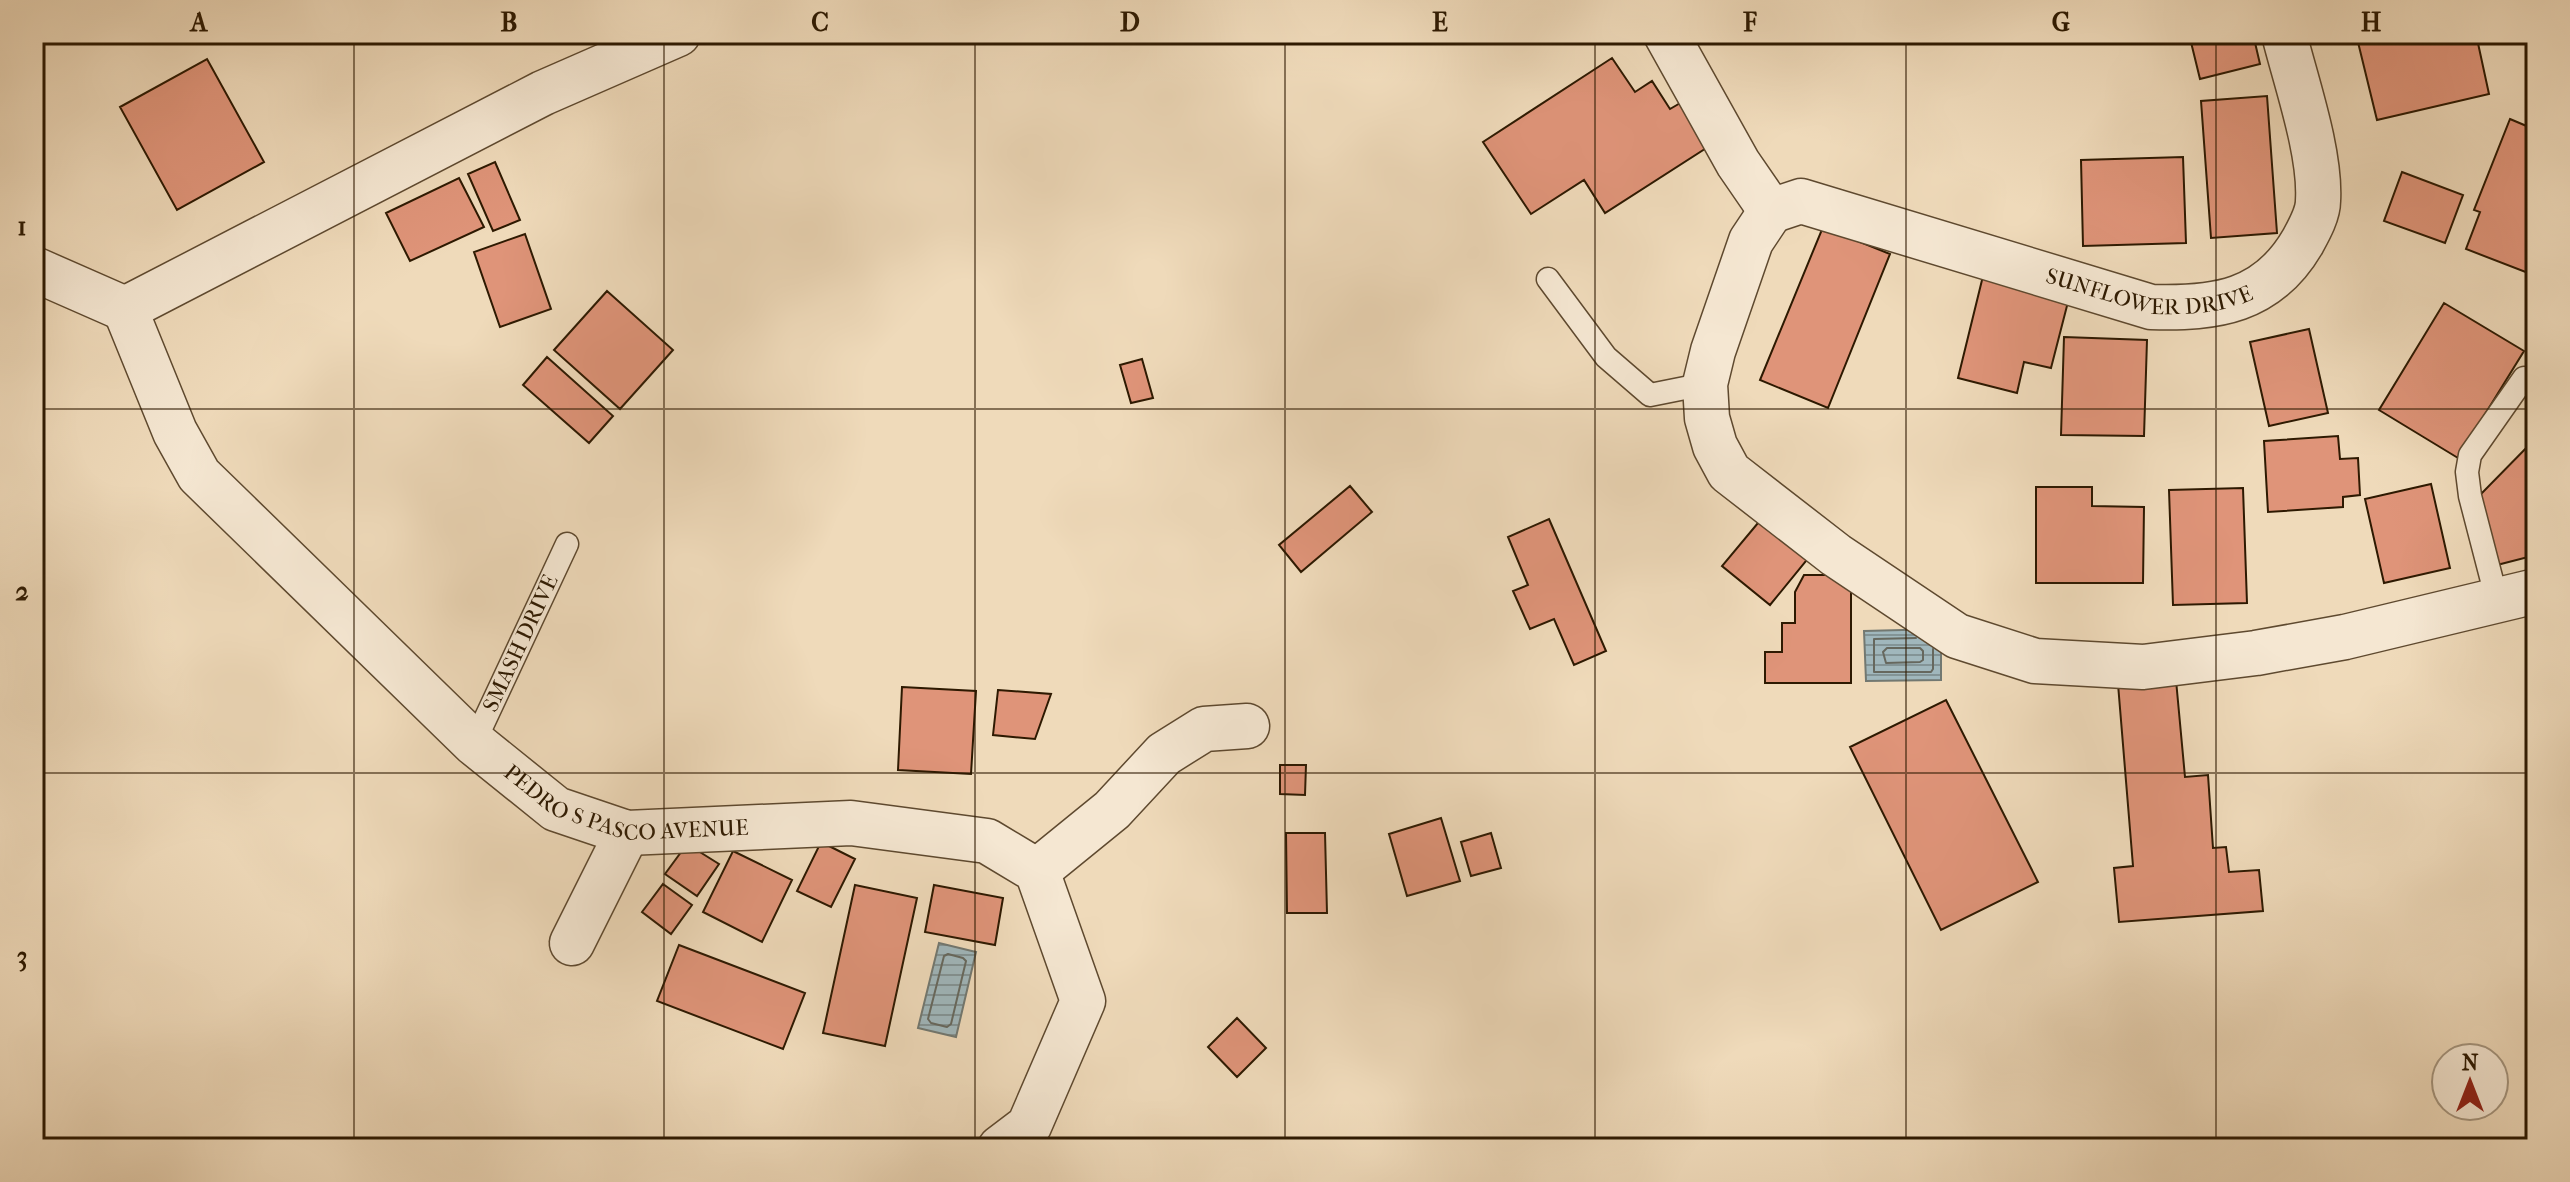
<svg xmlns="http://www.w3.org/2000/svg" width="2570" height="1182" font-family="'IM FELL French Canon',serif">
<defs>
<pattern id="water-rules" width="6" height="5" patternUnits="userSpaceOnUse" patternTransform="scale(2)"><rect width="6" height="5" fill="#a0b7bc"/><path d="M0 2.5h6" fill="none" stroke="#839496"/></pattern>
</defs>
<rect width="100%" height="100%" fill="#efdaba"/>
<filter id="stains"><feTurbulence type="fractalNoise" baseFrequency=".0025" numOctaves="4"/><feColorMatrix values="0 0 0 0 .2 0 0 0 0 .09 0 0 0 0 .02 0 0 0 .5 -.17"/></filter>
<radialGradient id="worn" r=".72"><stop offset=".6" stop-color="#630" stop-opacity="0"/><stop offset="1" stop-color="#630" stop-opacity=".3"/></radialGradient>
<path fill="url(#water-rules)" stroke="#727871" stroke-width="2" d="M1941,629v51l-75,1 -2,-50z
M939,943l37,9 -20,85 -38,-9z"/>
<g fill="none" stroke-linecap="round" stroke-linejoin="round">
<path stroke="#66685e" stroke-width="2" d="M1916,638l-42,1v33h57l2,-3v-20
M1887,648h33l3,3v9l-3,2 -34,1 -3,-11z
M948,954l15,4 3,3 -15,63 -4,3 -16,-4 -3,-4 16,-63z"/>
</g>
<path fill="#df9479" stroke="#2d1901" stroke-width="2" d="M2189,34h64l7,30 -60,15z
M2356,34h120l13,60 -112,26z
M1612,58l23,34 17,-11 18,28 12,-7 29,43 -106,68 -21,-33 -53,34 -48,-72z
M207,59l57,103 -87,48 -57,-103z
M2267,96l10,137 -66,5 -10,-137z
M2510,119l26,11v146l-70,-27 14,-37 -6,-2z
M2183,157l3,86 -103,3 -2,-86z
M495,162l25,58 -27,11 -25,-57z
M2402,172l61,23 -18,48 -61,-22z
M459,178l25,49 -74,34 -24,-48z
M1823,227l67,27 -62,154 -68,-28z
M525,234l26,75 -51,18 -26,-75z
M1983,276l86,22 -18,70 -27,-6 -7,31 -59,-15z
M607,291l66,59 -53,59 -66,-59z
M2444,303l80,48 -66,107 -79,-48z
M2309,329l19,84 -59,13 -19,-84z
M2064,337l83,3 -3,96 -83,-1z
M547,357l66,59 -24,27 -66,-58z
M1142,359l11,39 -22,5 -11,-38z
M2338,436l2,23 18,-1 2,37 -17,2v10l-75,5 -4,-71z
M2536,438v117l-39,10 -19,-68z
M2431,484l19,84 -66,15 -19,-84z
M1350,486l22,26 -71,60 -22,-27z
M2036,487h56v19l52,1 -1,76h-107z
M2243,488l4,115 -74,2 -4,-115z
M1768,511l47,39 -45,55 -48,-39z
M1549,519l57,132 -32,14 -20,-46 -24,10 -17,-38 15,-6 -20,-48z
M1804,575h47v108h-86v-31h17v-29h13v-31z
M2176,680l9,97 23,-2 5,73 13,-1 3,25 30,-2 4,41 -144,11 -5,-54 19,-2 -15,-182z
M902,687l74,4 -5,83 -73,-4z
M998,690l53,4 -16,45 -42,-4z
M1946,700l92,182 -97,48 -91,-183z
M1280,765h26l-1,30 -25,-1z
M1441,818l19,63 -53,15 -18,-62z
M1286,833h39l2,80h-40z
M1491,833l10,35 -30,8 -10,-34z
M821,842l34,17 -24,48 -34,-16z
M687,844l32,20 -22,32 -32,-22z
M733,851l59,29 -30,62 -59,-30z
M663,884l29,21 -21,29 -29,-22z
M855,885l62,13 -32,148 -62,-13z
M934,885l69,13 -8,47 -70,-13z
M679,945l126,48 -22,56 -126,-48z
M1237,1018l29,30 -29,29 -29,-30z"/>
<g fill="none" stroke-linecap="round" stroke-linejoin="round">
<g stroke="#5e492f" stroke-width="25">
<g id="service">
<path d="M1548,279l58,78 44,38 55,-11"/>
<path d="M2497,600l-27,-104 -3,-24 3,-17 54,-77"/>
<path id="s1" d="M474,743l93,-199"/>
</g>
</g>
<g stroke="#5e492f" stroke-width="47">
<g id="minor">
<path d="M1666,34l72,129 33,48"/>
<path d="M1771,211l-20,30 -38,110 -8,33 2,34 8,28 14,26 107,83 121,81 78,25 108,6 113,-14 89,-16 191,-46"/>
<path id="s2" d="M1771,211l30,-10 350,106c65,2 117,-5 152,-66 6,-11 15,-27 15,-40 3,-48 -22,-119 -34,-167"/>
<path d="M34,269l91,40"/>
<path id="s3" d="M125,309l50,123 24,43 275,268 82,66 71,24 224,-10 136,18 50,30 46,130 -54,125 -29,22"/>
<path d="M125,309l418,-216 135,-59"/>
<path d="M1037,871l75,-61 52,-56 40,-25 43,-3"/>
<path d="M572,943l55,-110"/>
</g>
</g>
<use href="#service" stroke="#f5e7d2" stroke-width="22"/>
<use href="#minor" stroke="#f5e7d2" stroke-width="44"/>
</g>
<path fill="none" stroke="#2d1901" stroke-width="2" stroke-opacity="0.55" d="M354,34v1114M664,34v1114M975,34v1114M1285,34v1114M1595,34v1114M1906,34v1114M2216,34v1114M34,409h2502M34,773h2502"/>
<g text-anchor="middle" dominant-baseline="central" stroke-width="6" stroke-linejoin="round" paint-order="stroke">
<g font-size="22" fill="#2d1901" stroke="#f5e7d2">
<text stroke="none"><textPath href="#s2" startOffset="394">SUNFLOWER DRIVE</textPath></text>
<text stroke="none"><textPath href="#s1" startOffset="110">SMASH DRIVE</textPath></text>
<text stroke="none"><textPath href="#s3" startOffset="738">PEDRO S PASCO AVENUE</textPath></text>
</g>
</g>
<rect width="2570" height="1182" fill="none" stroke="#efdaba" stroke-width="88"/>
<g transform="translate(2470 1082)"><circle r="38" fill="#f5e7d2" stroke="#a5957e" stroke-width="2"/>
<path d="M0-6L14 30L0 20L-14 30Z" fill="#8f2418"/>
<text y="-12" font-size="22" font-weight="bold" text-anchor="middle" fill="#2d1901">N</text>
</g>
<rect x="44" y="44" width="2482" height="1094" fill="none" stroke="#2d1901" stroke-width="3"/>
<g font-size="26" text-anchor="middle" font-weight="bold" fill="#2d1901">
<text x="199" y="31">A</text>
<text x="509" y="31">B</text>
<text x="820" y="31">C</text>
<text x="1130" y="31">D</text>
<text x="1440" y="31">E</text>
<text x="1750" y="31">F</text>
<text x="2061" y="31">G</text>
<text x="2371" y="31">H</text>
<text x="22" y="235">1</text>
<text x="22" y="600">2</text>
<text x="22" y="965">3</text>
</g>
<rect width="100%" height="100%" filter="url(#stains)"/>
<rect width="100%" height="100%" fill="url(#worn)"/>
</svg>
